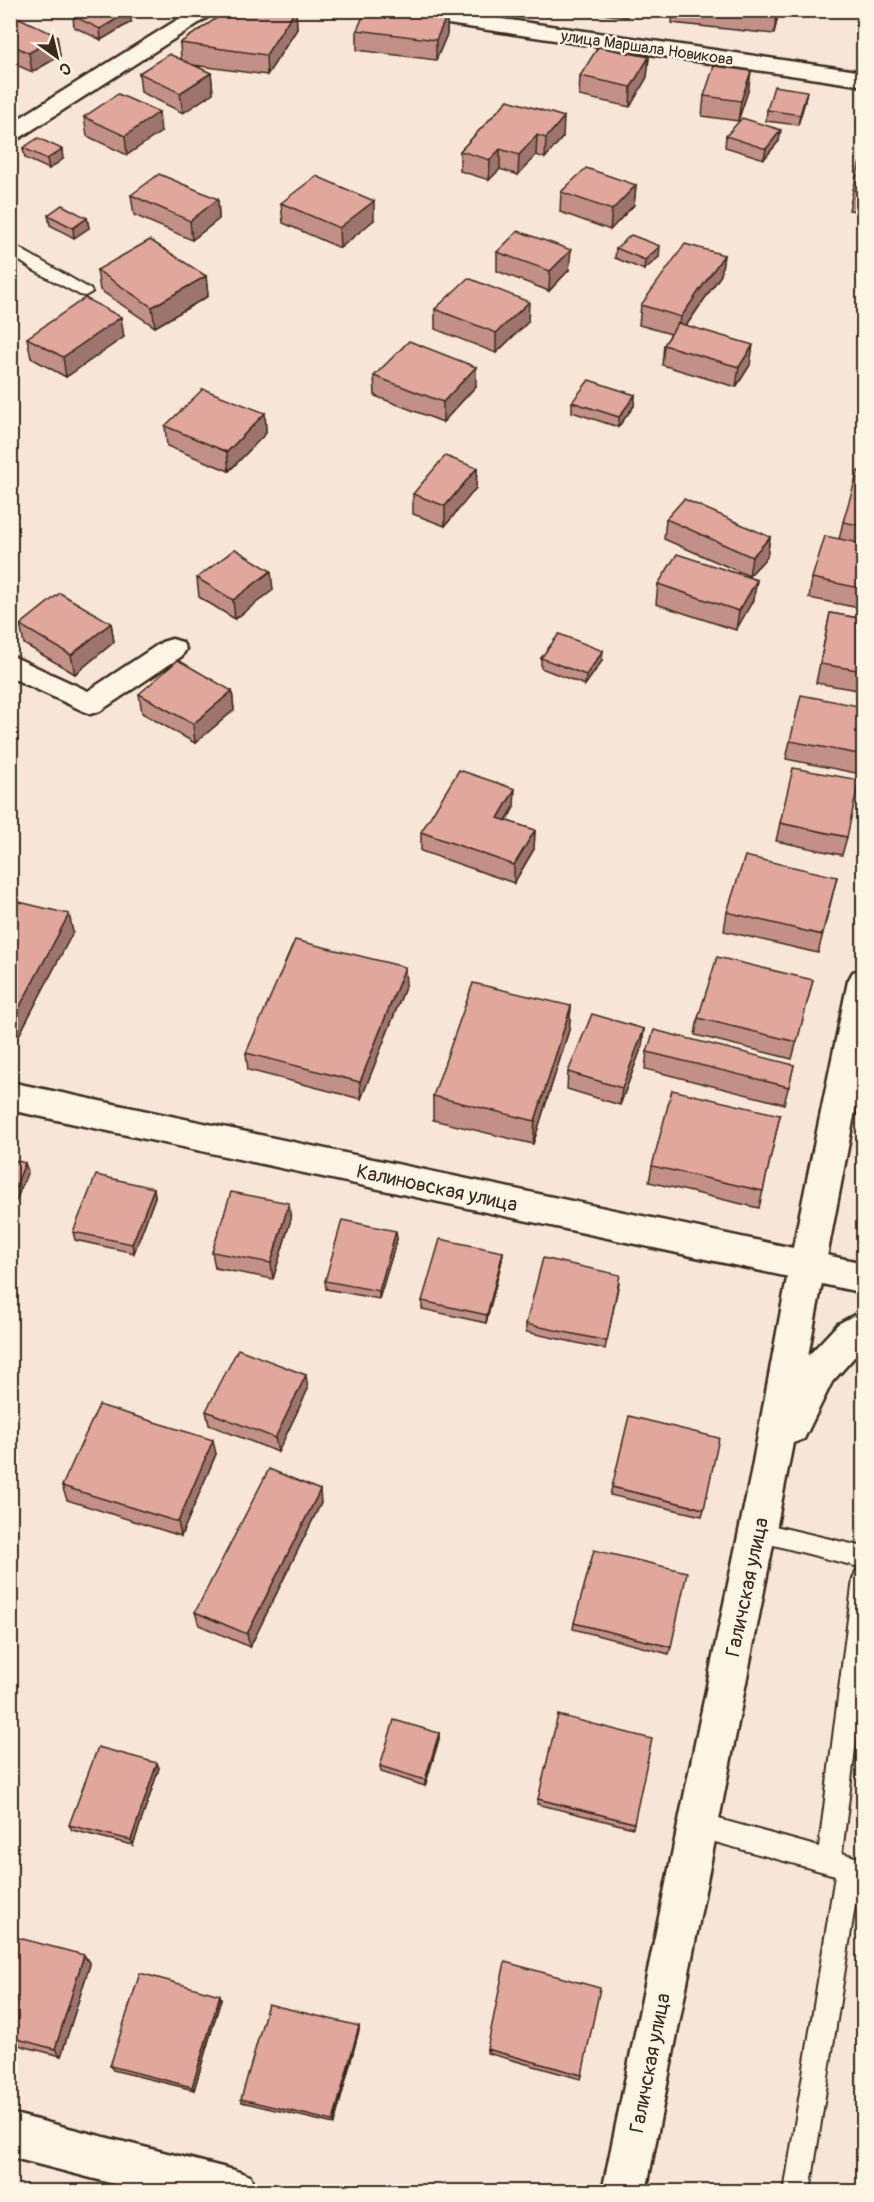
<svg xmlns="http://www.w3.org/2000/svg" width="874" height="2202" font-family="Pangolin,sans-serif">
<rect width="100%" height="100%" fill="#f7e5d7"/>
<filter id="ink" filterUnits="userSpaceOnUse"><feTurbulence type="fractalNoise" baseFrequency=".0167" numOctaves="2"/><feDisplacementMap in="SourceGraphic" scale="12" xChannelSelector="R" yChannelSelector="G"/><feConvolveMatrix kernelMatrix="1 2 1 2 8 2 1 2 1" color-interpolation-filters="sRGB"/></filter>
<g filter="url(#ink)">
<g fill="none" stroke-linecap="round" stroke-linejoin="round">
<g stroke="#3b2a1e" stroke-width="4">
<path id="service" d="M10,243l80,46 2,3 -7,4 -5,-1 -47,-25 -23,-16z
M758,1522l106,25v130l-22,176 16,5 3,9 -51,325h-26l51,-317 -138,-38 -9,-3 -3,-9 3,-9 9,-3 122,34 34,-268 3,-8 7,-3 -113,-29 -3,-7 3,-7z"/>
</g>
<g stroke="#3b2a1e" stroke-width="5">
<path id="minor" d="M172,639l10,3 4,7 -4,7 -82,55 -10,3 -80,-37v-22l78,36 74,-49z
M864,969v95l-56,292 30,-32 26,-14v36l-32,36 -28,57 -11,4 -147,749h-44l148,-714 39,-211 59,-286 5,-9z
M10,2113l224,57 16,6 6,16h-111l-135,-35z"/>
</g>
<g stroke="#3b2a1e" stroke-width="5">
<path id="secondary" d="M193,10h26l-201,129 -8,2v-17z
M384,10h57l423,62v14l-470,-70 -8,-1z"/>
</g>
<g stroke="#3b2a1e" stroke-width="5">
<path id="primary" d="M10,1082l854,181v30l-854,-183z"/>
</g>
<use href="#service" fill="#fcf5e5" fill-rule="evenodd"/>
<use href="#minor" fill="#fcf5e5" fill-rule="evenodd"/>
<use href="#secondary" fill="#fcf5e5" fill-rule="evenodd"/>
<use href="#primary" fill="#fcf5e5" fill-rule="evenodd"/>
</g>
<path fill="#c29087" stroke="#3b2a1e" stroke-width="1.5" d="M229,10h67l1,19 -30,46 -74,-10 18,8 2,20 -30,20 -42,-21 -2,-19 42,-14 -1,-16z
M569,10h60l-2,7z
M673,10h106l-5,24 -102,-11z
M447,15v19l-11,26 -79,-10v-20z
M10,16l47,20 3,20 -28,16 -22,-10z
M73,16l58,6 -30,18 -27,-13z
M649,57l-2,20 -17,30 -51,-11 1,-20z
M751,71l-3,20 -10,30 -36,-5 2,-20z
M508,100l55,37 -18,21 -9,-3 -18,20 -18,-6 -11,11 -29,-9v-20z
M805,101l-7,24 -32,-4 1,-11z
M84,117l77,15 -34,23 -40,-19z
M726,136l53,5 -15,18 -39,-12z
M23,148l40,11 -14,10 -24,-11z
M864,162v50l-15,-2 4,-20z
M636,185l-2,20 -24,25 -50,-18 1,-20z
M131,195l87,4 1,20 -27,21 -58,-25z
M281,203l93,17 -34,28 -57,-25z
M48,215l39,3 2,10 -15,10 -24,-13z
M616,248l43,9 -15,13 -29,-12z
M497,252l72,18 -20,21 -52,-20z
M724,255l-3,20 -35,51 64,39 -14,22 -74,-22 2,-20 7,-11 -32,-9 2,-20z
M97,270l109,6 2,20 -53,31 -55,-37z
M435,309l93,13 -32,31 -61,-24z
M124,337l-58,40 -35,-19 -4,-20z
M864,373v19l-5,-1z
M374,376l102,10 -33,36 -68,-26z
M635,395l-1,11 -16,21 -46,-15v-10z
M265,413l1,20 -37,38 -62,-25 -2,-20z
M477,468l-1,20 -31,38 -32,-12v-20z
M864,472v137l-55,-11 3,-20 27,-39 4,-17z
M666,519l104,18 -3,20 -18,19 -85,-37z
M197,578l76,12 -38,29 -36,-22z
M757,580l-4,20 -17,30 -80,-26 2,-20z
M830,613l34,6v72l-48,-8z
M111,623l3,19 -39,32 -51,-30 -4,-19z
M541,658l61,3 -17,24 -44,-17z
M232,691l2,19 -39,33 -53,-30 -3,-19z
M864,707v53l-4,14 -74,-15 4,-18z
M514,807l-7,14 28,9 -1,19 -20,34 -93,-32v-19z
M780,823l67,14 -5,18 -66,-14z
M837,877l-19,76 -94,-22 3,-19z
M10,909l63,23 -56,107 -7,-2z
M813,980l-21,79 -97,-24 3,-17z
M406,985l-45,114 -113,-29 -2,-17z
M571,1006l-2,24 -36,114 -100,-24v-24z
M644,1029l-2,17 -22,59 -53,-16 1,-17z
M647,1052l147,13 -10,39 -139,-35z
M780,1115l-21,93 -110,-26 3,-16z
M154,1188l1,9 -21,56 -59,-13 -2,-8z
M291,1219l-18,60 -58,-11 -3,-16z
M397,1239l-18,60 -53,-10 -1,-8z
M503,1252l-1,8 -16,63 -64,-14v-8z
M619,1283l-14,66 -79,-17v-8z
M308,1389l-30,63 -69,-27 -3,-14z
M216,1454l-35,82 -114,-36 -5,-14z
M612,1487l92,22 -2,7 -92,-21z
M321,1503l-71,144 -51,-22 -4,-13z
M574,1623l97,24 -2,7 -96,-25z
M439,1733v6l-14,47 -44,-14 -1,-6z
M157,1763l2,5 -26,77 -61,-15 -3,-5z
M538,1799l96,24 -1,5 -96,-24z
M10,1950l74,5 6,9 -29,92 -51,-13z
M221,1999l-27,91 -81,-20 -3,-4z
M359,2026v4l-25,94 -92,-22 -1,-3z
M487,2049l95,26 -1,4 -94,-26z"/>
<path fill="#9e756e" stroke="#3b2a1e" stroke-width="1.5" d="M295,10h1l1,19 -30,46 -1,-20z
M777,10h2l-5,24z
M130,11l1,11 -30,18 -1,-11z
M447,15v19l-11,26v-20z
M57,36l3,20 -28,16 -3,-19z
M649,57l-2,20 -17,30 1,-20z
M751,71l-3,20 -10,30 3,-20z
M211,73l2,20 -30,20 -3,-20z
M807,91l-2,10 -7,24 2,-10z
M159,112l2,20 -34,23 -2,-19z
M564,117l-1,20 -18,21 1,-20z
M781,130l-2,11 -15,18 2,-10z
M537,135l-1,20 -18,20 1,-20z
M62,149l1,10 -14,10 -2,-10z
M500,149v20l-11,11 1,-20z
M636,185l-2,20 -24,25 2,-20z
M218,199l1,20 -27,21 -2,-19z
M374,201v19l-34,28 -1,-20z
M87,218l2,10 -15,10 -1,-10z
M660,246l-1,11 -15,13 1,-10z
M571,250l-2,20 -20,21 1,-20z
M724,255l-3,20 -43,62 3,-20z
M206,276l2,20 -53,31 -3,-20z
M529,302l-1,20 -32,31v-20z
M121,317l3,20 -58,40 -3,-20z
M753,345l-3,20 -14,22 3,-20z
M476,367v19l-33,36v-20z
M635,395l-1,11 -16,21 1,-10z
M265,413l1,20 -37,38 -2,-19z
M477,468l-1,20 -31,38v-20z
M770,537l-3,20 -18,19 3,-19z
M271,571l2,19 -38,29 -2,-19z
M757,580l-4,20 -17,30 3,-19z
M111,623l3,19 -39,32 -4,-19z
M603,651l-1,10 -17,24 1,-10z
M232,691l2,19 -39,33 -2,-19z
M515,789l-1,18 -17,29 1,-18z
M535,830l-1,19 -20,34v-18z
M69,914l4,18 -56,107 -5,-18z
M405,967l1,18 -45,114 -1,-17z
M571,1006l-2,24 -36,114 2,-23z
M644,1029l-2,17 -22,59 2,-17z
M25,1163l3,8 -18,45v-16z
M154,1188l1,9 -21,56 -2,-9z
M289,1203l2,16 -18,60 -2,-16z
M396,1231l1,8 -18,60v-8z
M503,1252l-1,8 -16,63 1,-8z
M306,1375l2,14 -30,63 -3,-14z
M213,1440l3,14 -35,82 -3,-14z
M320,1490l1,13 -71,144 -3,-13z
M439,1733v6l-14,47v-6z
M157,1763l2,5 -26,77 -2,-5z
M84,1955l6,9 -29,92 -6,-7z
M220,1995l1,4 -27,91 -2,-3z
M359,2026v4l-25,94 -1,-3z"/>
<path fill="#e1a79d" stroke="#3b2a1e" stroke-width="1.5" d="M82,10h47l1,1 -30,18 -27,-13z
M229,10h66l-29,45 -86,-12z
M366,10h48l33,5 -11,25 -79,-10z
M13,15l44,21 -28,17 -19,-9v-28z
M598,47l51,10 -18,30 -51,-11z
M169,54l42,19 -31,20 -41,-20z
M714,66l37,5 -10,30 -37,-5z
M774,86l33,5 -7,24 -33,-5z
M118,94l41,18 -34,24 -41,-19z
M508,100l56,17 -18,21 -9,-3 -18,20 -19,-6 -10,11 -30,-9z
M742,118l39,12 -15,19 -40,-13z
M38,138l24,11 -15,10 -24,-11z
M860,162h4v30l-11,-2z
M586,168l50,17 -24,25 -51,-18z
M159,174l59,25 -28,22 -59,-26z
M316,176l58,25 -35,27 -58,-25z
M62,205l25,13 -14,10 -25,-13z
M518,231l53,19 -21,21 -53,-19z
M631,235l29,11 -15,14 -29,-12z
M150,240l56,36 -54,31 -55,-37z
M685,244l39,11 -43,62 -40,-12z
M468,278l61,24 -33,31 -61,-24z
M85,298l36,19 -58,40 -36,-19z
M678,323l75,22 -14,22 -75,-22z
M409,341l67,26 -33,35 -69,-26z
M589,380l46,15 -16,22 -47,-15z
M203,389l62,24 -38,39 -62,-26z
M445,456l32,12 -32,38 -32,-12z
M858,471l6,1v54l-21,-4z
M684,499l86,38 -18,20 -86,-38z
M825,536l39,8v45l-52,-11z
M235,549l36,22 -38,29 -36,-22z
M677,554l80,26 -18,31 -81,-27z
M60,593l51,30 -40,32 -51,-30z
M830,613l34,6v52l-44,-7z
M559,634l44,17 -17,24 -45,-17z
M178,660l54,31 -39,33 -54,-30z
M801,695l63,12v48l-74,-14z
M793,768l66,12 -12,57 -67,-14z
M459,770l56,19 -17,29 37,12 -21,35 -93,-33z
M745,856l92,21 -15,58 -95,-23z
M15,901l54,13 -57,107h-2v-112z
M295,940l110,27 -45,115 -114,-29z
M717,957l96,23 -16,62 -99,-24z
M473,983l98,23 -36,115 -102,-25z
M592,1014l52,15 -22,59 -54,-16z
M654,1030l140,35 -5,22 -142,-35z
M672,1090l108,25 -17,76 -111,-25z
M10,1159l15,4 -15,37z
M96,1175l58,13 -22,56 -59,-12z
M231,1192l58,11 -18,60 -59,-11z
M342,1220l54,11 -17,60 -54,-10z
M440,1239l63,13 -16,63 -65,-14z
M543,1258l77,17 -13,66 -81,-17z
M238,1349l68,26 -31,63 -69,-27z
M99,1405l114,35 -35,82 -116,-36z
M629,1416l90,22 -15,71 -92,-22z
M269,1469l51,21 -73,144 -52,-22z
M594,1550l93,22 -16,75 -97,-24z
M558,1715l94,24 -18,84 -96,-24z
M394,1720l45,13 -14,47 -45,-14z
M98,1747l59,16 -26,77 -62,-15z
M15,1937l69,18 -29,94 -45,-12v-87z
M505,1962l95,26 -18,87 -95,-26z
M140,1973l80,22 -28,92 -82,-21z
M268,2004l91,22 -26,95 -92,-22z"/>
</g>
<g text-anchor="middle" dominant-baseline="central" stroke-width="4.5" stroke-linejoin="round" paint-order="stroke">
<g font-size="16" fill="#3b2a1e" stroke="#fcf5e5">
<text transform="translate(647 48) rotate(8)">улица Маршала Новикова</text>
</g>
<g font-size="20" fill="#3b2a1e" stroke="#fcf5e5">
<text transform="translate(437 1188) rotate(12)">Калиновская улица</text>
<text transform="translate(747 1587) rotate(-78)">Галичская улица</text>
<text transform="translate(650 2063) rotate(-79)">Галичская улица</text>
</g>
</g>
<rect width="874" height="2202" fill="none" stroke="#fcf5e5" stroke-width="36"/>
<rect x="18" y="18" width="838" height="2166" fill="none" stroke="#3b2a1e" stroke-width="2" filter="url(#ink)"/>
<g transform="translate(57 57) rotate(146)" stroke="#fcf5e5" stroke-width="4.5" paint-order="stroke">
<path d="M0-4.5L10 22L0 15L-10 22Z" fill="#3b2a1e"/>
<text y="-9" font-size="16" font-weight="bold" text-anchor="middle" fill="#3b2a1e">С</text>
</g>
</svg>
